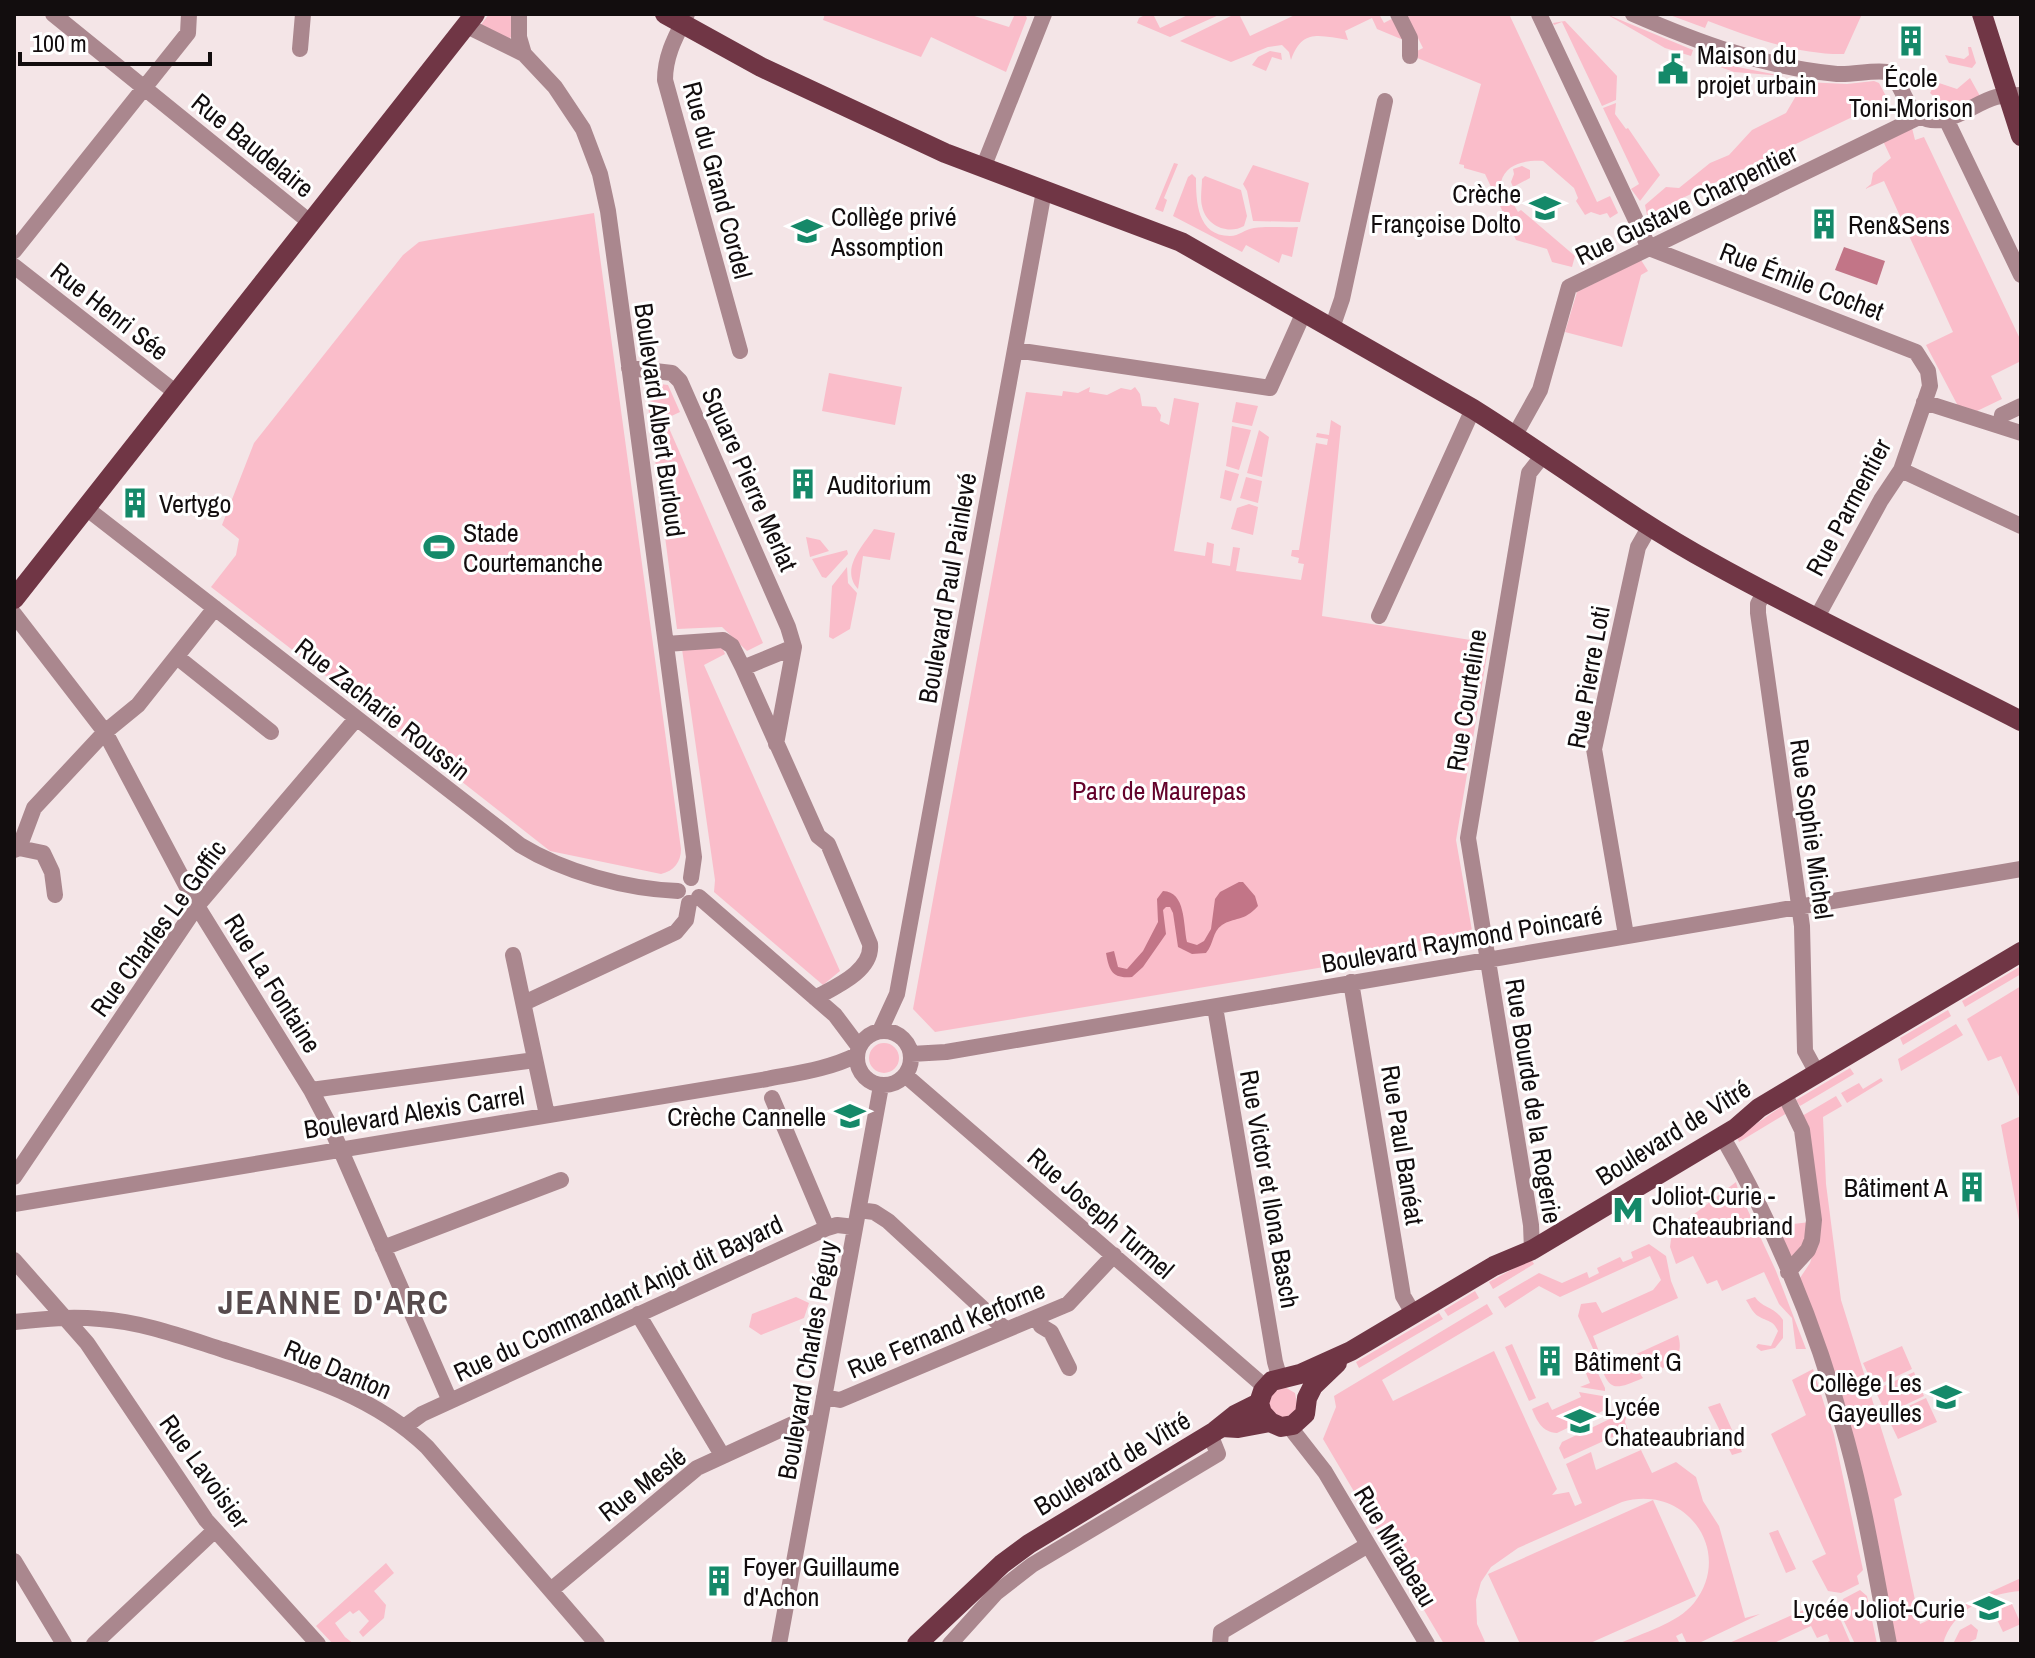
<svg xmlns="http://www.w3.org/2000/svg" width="2035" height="1658" font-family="'Archivo Narrow',sans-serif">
<rect width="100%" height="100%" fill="#f4e5e7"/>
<path fill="#fabdca" d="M489,14h26l-2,22 -5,3 -28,-13z
M825,14h143l41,13 6,-13h10l2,4 -21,54 -75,-35 -10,20 -98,-37z
M1147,14h6l7,14 30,-14h31l-51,23 -33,-14 2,-5z
M1235,14h4l11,22 47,-22h82l5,9 15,-8 9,19 -7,5 -24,-10 -5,-11 -27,13 3,9c-28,-4 -46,-12 -57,20l-2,-8 -7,-7 -14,2 -37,15 -51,-21z
M1406,14h103l88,188 13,-6 8,17 -8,5 -3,-5 -7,2 -9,-3 -6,3 -9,-14 2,-3 -4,-10 -31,-27c-17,-1 -37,2 -42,21l17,30 3,-2 54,46 -3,11 -20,-5 -5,-13 -31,-9 -31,-66 -21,-6v-3l-5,-1 22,-80 -66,-27 2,-6 6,-3z
M1606,14l87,36 -2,6 -26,-8z
M1667,14h195l-18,40c-45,1 -94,-17 -136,-33l-3,7z
M1565,21l52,55 -1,24 -14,6 -40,-84 -8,3 -1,-2z
M1968,47h3l5,16 -4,5 -23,-5 -4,-8 19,4 5,-4z
M1270,51l11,2 1,7 -10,-3 -6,14 -14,-6 6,-8z
M1711,57l18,5 -1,3 55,11 -49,-4 -25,-9z
M1970,78l10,18c-19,9 -33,13 -50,-3l6,-11 21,7z
M1874,81l5,2 9,17 -241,115 -2,-10 21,-18 13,1 31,-25 19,-8 23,-25 34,-17 18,-31 43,2z
M1616,103l-1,11 11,15 2,-1 32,47 -20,26 -9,-12 8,-5 -36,-76z
M1912,128l3,12 9,-3 97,204v20l-30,15 11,23 -25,12 -19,-5 -32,-61 27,-13 -69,-151 -19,8 6,-5 2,-11 18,-15 -8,-17z
M1174,163l4,1 -14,34 3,2 -4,12 -8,-3z
M1253,165l56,18 -9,39 -47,-1 -6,-30 -4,-7z
M1522,166l8,4v8l-17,9 -2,-5 3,-8 -1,-5z
M1192,174l4,4c0,23 1,58 34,58 9,0 15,-7 24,-8 14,-2 30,0 44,-1l-6,30 -10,-3 -3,9 -33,-18 -4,7 -69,-36 15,-39z
M1205,176l36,14 6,26 -3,10c-16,9 -38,0 -42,-20 -2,-8 0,-19 0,-27z
M594,213l87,636c0,13 -7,22 -20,25l-111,-23 -168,-132c-6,-15 -15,-20 -30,-23l-141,-109 25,-32 3,-16 -17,-14 32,-82 149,-188 16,-13 11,-2z
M1641,260l7,11 -7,4 -19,72 -57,-15 12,-40z
M829,373l73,14 -7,38 -73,-14z
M645,382l23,3 12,27 -15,7 98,224 -16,8 -25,-24 -45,2z
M1090,387l-1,5 18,3 14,-7 10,2 4,-3 5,7 2,12 14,1 5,8 -1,6 9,4 5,-27 25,5 -25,148 31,5 2,-14 7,2 -2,19 18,3 3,-19 7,1 -4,23 65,9 3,-16 -6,-1 1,-5 -8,-2 1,-6h7l17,-107 11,2 1,-6 -12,-2 1,-4 12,2 2,-15 10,6 -19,190 167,27 -33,197 18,102 -539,90 -22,-23 113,-617 36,4 1,-5 15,2z
M1236,402l22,4 -6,20 -20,-4z
M1232,426l19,4 -12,40 -13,-4z
M1259,430l10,7 -7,40 -15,-4z
M1225,470l14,4 -8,27 -11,-3z
M1246,477l16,4 -4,22 -18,-5z
M1249,504l9,3 -5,28 -22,-6 6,-21z
M874,529l21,4 -5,27 -27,-4 -5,33c-18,-20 4,-42 16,-60z
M806,537l14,3 9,11 -19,6z
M847,550l1,4 -22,24 -4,-1 -10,-18z
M847,567l1,16 9,10 -7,36 -17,10 -4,-2 3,-51z
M722,647l3,7 -21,11 136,306 -17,14 -109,-93 1,-12 -33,-231z
M2021,966v8l-56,33 -3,-6z
M2021,986v115l-20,-45 -13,5 -21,-42z
M1948,1010l3,6 -48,29 -3,-7z
M1956,1024l7,11 -62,36 -3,-12z
M869 1058a15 15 0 1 1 30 0a15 15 0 1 1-30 0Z
M1850,1068l4,6 -54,32 -4,-6z
M1881,1078l2,3 -36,22 -6,-10 18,-10 4,6z
M1836,1096l6,10 -19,11 3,67 15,116 61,195 -8,4 26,125 101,-46v13c-33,2 -69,19 -78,53h-50l-95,-363 12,-18 5,-16 -13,-131z
M1782,1106l5,7 -48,29 -2,-5z
M2021,1116v115l-20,-106z
M1736,1182l2,7 -8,7 5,10 9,-4 32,69 30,78h-10l-4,-31 -13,-14 -15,-32 -42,19 -5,-11 -10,4 -14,-28 -17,8 -6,-17 2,-16z
M1810,1222l-7,22 -13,17 -15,-35z
M1649,1244l17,12 5,25 7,17 -85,38 5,13 -4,2 -16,-35 3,-12 15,-2 6,11 51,-23 8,-10 -11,-24 -90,41 -21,-11 -34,22 -7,-11 41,-24 23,10 25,-11 2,6 10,-5 -2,-5 23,-11 3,5 10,-4 -2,-6z
M1531,1259l3,5 -41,25 -4,-7z
M1475,1291l4,7 -31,18 -4,-6z
M796,1297l13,6 -5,15 -43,17 -12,-8 3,-13z
M1755,1297c7,11 20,10 28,23v18l-8,10 -14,3 -5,-4 2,-3 13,2 7,-15c-5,-11 -10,-9 -20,-15 -5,-3 -8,-10 -12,-16z
M1487,1304l6,10 -111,66 11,21 101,-50 63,138 -5,6 17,-3 6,14 7,-3 -16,-39 25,-12 5,18 45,-20 11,23 24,-11 20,15 7,24 16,25 26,92 15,-4 -63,30h-10l-5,-11 -6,3 4,8h-62c24,-11 59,-20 76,-41 41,-52 -9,-120 -72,-101l-104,46 -27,19 -10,15 -5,18 1,24 9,20h-42l-121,-205 13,-32 -2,-11z
M1439,1313l4,6 -84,49 -3,-6z
M1678,1335c7,22 -7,30 -25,38l-20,-14 -1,-3z
M1512,1344l24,54 -7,3 -24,-54z
M1902,1346l10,23 -38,18 -11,-24z
M1600,1354l6,12 18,-7 10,6 9,13c-34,15 -33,11 -47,-22z
M1595,1367l10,21v3l-25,-4 10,-4 -5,-12z
M1813,1369l21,66 29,135 -6,6 2,8 -18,9 -13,-2 -16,-30 14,-7 -55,-120 35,-19 -14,-35z
M1914,1372l10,24 -38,18 -11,-24z
M1283,1386l12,7 3,16 -16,11 -17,-16 2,-9z
M1579,1392l29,5 3,4 -2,7 -52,25c-15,-1 -20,-12 -25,-24l16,-7 4,8 29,-13z
M1926,1398l11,24 -39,17 -11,-23z
M1720,1403l22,49 -10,3 -24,-48z
M1620,1414l6,3 -1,5 3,8 -64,29 -5,-11 3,-6z
M1653,1500l43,96 -108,48h-68l-32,-70z
M1778,1530l18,39 -10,4 -17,-40z
M386,1563l8,10 -20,18 12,14 -2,13 -21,19 -4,-5 10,-11 -10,-11 -6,4 -3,-3 -15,12 10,14 9,7h-21l-17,-18z
M1860,1590l7,6 10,48h-22l-14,-29 2,-16z
M1817,1604l21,10 13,30h-28l7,-3 -3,-7 -10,4 -6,-12 -39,18h-45z
M2012,1604l9,20 -18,8 -10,-21z
M1971,1624l7,6 -2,9 -11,5h-12l7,-14z"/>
<path fill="#c27587" d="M1844,247l41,14 -8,24 -42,-15z
M1239,882h4l12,14 3,10c-14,16 -24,11 -36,19 -10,7 -8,19 -16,28l-14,1 -14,-7 -5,-34 -3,-6h-4l-3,3 3,24 -23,33 -11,10c-20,2 -23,-7 -26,-24l8,-2 4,16 9,2 16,-18 15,-29 -1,-23 6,-8c23,1 20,33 24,51l10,3 7,-4 7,-12 4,-30 5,-7z"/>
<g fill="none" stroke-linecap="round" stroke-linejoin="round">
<path stroke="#aa878e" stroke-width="16" d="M53,14l258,209
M519,14v23l5,17
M687,14c-11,22 -22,41 -22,66l75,271
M1398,14l12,24v18
M1539,14l110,234
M1633,14c64,28 134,54 204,60 17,1 33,-4 50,-2 16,10 16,33 33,44 24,15 53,-13 76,-19 8,-2 17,-2 25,-2
M467,26l57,28 31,33 28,42 17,45 8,37 20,146 66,500 -3,21
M300,49l3,-35
M1946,119l75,156
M983,168l61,-154
M1649,248l267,104 12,19 2,15 -29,84 -20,30 -64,117
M14,251l174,-218 1,-19
M14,266l156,122 9,2
M1332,328l10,-29 43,-198
M1015,350l255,38 34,-76
M629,368l43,5 8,8 108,246 6,20 -51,21 -11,-22 -9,-6 -57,4
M1924,402l97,31
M2000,426l2,-11 19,-9
M1515,435l25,-45 29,-103 352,-171
M1901,470l120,56
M86,508l434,337c44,27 106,44 158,46
M1765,591l-7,13v9l44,313 3,125 12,22
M14,614l91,118 92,174 114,184 21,40 118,271
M1379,616l94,-207
M177,657l94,75
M743,668l75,168 10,8 42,100c3,27 -35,43 -55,54
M776,744l18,-97
M19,848l24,5 9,19 3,23
M14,850l5,-2 15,-40 71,-76 33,-27 77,-97
M699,897l136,118 24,32
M1626,935l-32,-186 44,-202 12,-21
M513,955l34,160
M1351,982l52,314 10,17
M524,1003l152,-71 10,-12 3,-17
M1215,1007l60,355 5,17
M857 1058a27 27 0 1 1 54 0a27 27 0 1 1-54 0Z
M880,1031l17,-37 6,-33 141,-770
M911,1054l35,-2 1075,-183
M905,1075l360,312
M311,1090l224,-30
M1784,1093l18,37 12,90 -2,20 -4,10 -20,22
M772,1098l55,130
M1722,1136c55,95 97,199 125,305 18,66 29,135 42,203
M14,1177l183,-271 159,-187
M14,1204l753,-125c31,-6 62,-10 90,-24
M859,1210l15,2 14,9 118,109
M383,1248l178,-68
M1532,1250l-1,-25 -63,-387 61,-365 15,-19
M14,1260l73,83 119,177 112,124
M638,1314l84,141
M1037,1317l4,9 10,6 18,36
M14,1322c29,-3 56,-6 86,-3 43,3 83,18 124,31 72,23 147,43 203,97l170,197
M824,1397l16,3 228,-96 46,-49
M1289,1426l36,46 102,172
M404,1427l18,-13 405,-186 10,-3 18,2
M14,1561l50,83
M551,1590l146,-122 100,-46 22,2
M94,1644l120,-113
M779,1644l102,-558
M950,1644l46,-51 36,-28 186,-111 -8,-20
M1220,1644l1,-12 147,-87"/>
<path stroke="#703645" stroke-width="20" d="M665,14l96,53 184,86 236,89 292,167c80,50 156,109 239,154 101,56 206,105 309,158
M1982,14l39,122
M14,599l461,-585
M1270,1422l-8,-9 -3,-10 4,-12 9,-10 28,-7 51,-23 143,-85 38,-16 204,-122 23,-20 25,-15 237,-141
M1215,1431l20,-16 24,-12
M917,1644l85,-80 27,-20 193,-117 16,1 32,-6 11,5 12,-2 12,-11 2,-16 6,-12 24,-23"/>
</g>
<defs>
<g id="building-bare" transform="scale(2.4)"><path d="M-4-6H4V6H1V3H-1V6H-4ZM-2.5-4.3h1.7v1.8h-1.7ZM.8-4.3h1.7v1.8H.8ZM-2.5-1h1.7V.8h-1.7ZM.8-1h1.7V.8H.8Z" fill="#158969" stroke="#fff" stroke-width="2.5" paint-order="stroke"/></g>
<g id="civic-bare" transform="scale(2.4)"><path d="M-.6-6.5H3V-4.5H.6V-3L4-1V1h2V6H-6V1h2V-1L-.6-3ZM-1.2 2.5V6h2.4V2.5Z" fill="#158969" stroke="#fff" stroke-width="2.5" paint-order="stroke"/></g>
<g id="school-bare" transform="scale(2.4)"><path d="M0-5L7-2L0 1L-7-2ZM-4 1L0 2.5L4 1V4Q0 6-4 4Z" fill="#158969" stroke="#fff" stroke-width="2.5" paint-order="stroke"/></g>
<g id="stadium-bare" transform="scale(2.4)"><path d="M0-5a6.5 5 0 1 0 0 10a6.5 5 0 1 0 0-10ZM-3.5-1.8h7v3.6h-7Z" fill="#158969" stroke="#fff" stroke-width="2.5" paint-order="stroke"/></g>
<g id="metro-bare" transform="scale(2.4)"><path d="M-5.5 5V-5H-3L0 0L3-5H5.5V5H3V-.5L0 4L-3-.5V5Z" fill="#158969" stroke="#fff" stroke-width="2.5" paint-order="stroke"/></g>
</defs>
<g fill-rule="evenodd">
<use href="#building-bare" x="1911" y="41"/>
<use href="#civic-bare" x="1673" y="69"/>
<use href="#school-bare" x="1545" y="208"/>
<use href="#building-bare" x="1824" y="224"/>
<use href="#school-bare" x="807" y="231"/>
<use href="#building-bare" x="803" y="484"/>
<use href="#building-bare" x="135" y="503"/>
<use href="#stadium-bare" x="439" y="547"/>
<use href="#school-bare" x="850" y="1116"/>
<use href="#building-bare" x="1972" y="1187"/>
<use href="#metro-bare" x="1628" y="1210"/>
<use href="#building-bare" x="1550" y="1361"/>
<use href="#school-bare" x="1946" y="1397"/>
<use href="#school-bare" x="1580" y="1421"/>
<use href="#building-bare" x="719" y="1581"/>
<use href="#school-bare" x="1989" y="1608"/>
</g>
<g text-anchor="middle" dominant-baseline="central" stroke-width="6" stroke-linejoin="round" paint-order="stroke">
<g font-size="26" fill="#120d0e" stroke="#fff" text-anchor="start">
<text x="1697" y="54">Maison du<tspan x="1697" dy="30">projet urbain</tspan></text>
<text x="1911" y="77" text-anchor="middle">École<tspan x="1911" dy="30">Toni-Morison</tspan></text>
<text x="1521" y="193" text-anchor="end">Crèche<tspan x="1521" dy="30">Françoise Dolto</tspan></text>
<text x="831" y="216">Collège privé<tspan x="831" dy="30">Assomption</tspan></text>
<text x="1848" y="224">Ren&amp;Sens</text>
<text x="827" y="484">Auditorium</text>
<text x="159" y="503">Vertygo</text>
<text x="463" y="532">Stade<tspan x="463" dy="30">Courtemanche</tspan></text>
<text x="826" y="1116" text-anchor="end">Crèche Cannelle</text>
<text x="1948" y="1187" text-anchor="end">Bâtiment A</text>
<text x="1652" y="1195">Joliot-Curie -<tspan x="1652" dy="30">Chateaubriand</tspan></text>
<text x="1574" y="1361">Bâtiment G</text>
<text x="1922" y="1382" text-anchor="end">Collège Les<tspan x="1922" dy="30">Gayeulles</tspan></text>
<text x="1604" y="1406">Lycée<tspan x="1604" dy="30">Chateaubriand</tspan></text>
<text x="743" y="1566">Foyer Guillaume<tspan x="743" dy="30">d'Achon</tspan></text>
<text x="1965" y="1608" text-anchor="end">Lycée Joliot-Curie</text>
</g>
<g font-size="26" fill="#120d0e" stroke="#fff">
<text transform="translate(253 145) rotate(39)">Rue Baudelaire</text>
<text transform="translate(718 180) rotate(75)">Rue du Grand Cordel</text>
<text transform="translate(1686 204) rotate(-26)">Rue Gustave Charpentier</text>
<text transform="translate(1802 281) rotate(21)">Rue Émile Cochet</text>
<text transform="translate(110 311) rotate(38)">Rue Henri Sée</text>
<text transform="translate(660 420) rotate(82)">Boulevard Albert Burloud</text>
<text transform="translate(750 479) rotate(66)">Square Pierre Merlat</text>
<text transform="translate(1848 507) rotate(-62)">Rue Parmentier</text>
<text transform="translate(947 588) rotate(-80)">Boulevard Paul Painlevé</text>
<text transform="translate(1588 677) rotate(-80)">Rue Pierre Loti</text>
<text transform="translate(1466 700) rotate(-81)">Rue Courteline</text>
<text transform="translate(383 709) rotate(38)">Rue Zacharie Roussin</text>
<text transform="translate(1812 829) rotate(82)">Rue Sophie Michel</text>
<text transform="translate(158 928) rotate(-54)">Rue Charles Le Goffic</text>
<text transform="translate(1462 939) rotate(-10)">Boulevard Raymond Poincaré</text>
<text transform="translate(273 983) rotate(58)">Rue La Fontaine</text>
<text transform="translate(1534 1101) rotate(81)">Rue Bourde de la Rogerie</text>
<text transform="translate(414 1112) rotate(-9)">Boulevard Alexis Carrel</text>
<text transform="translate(1673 1132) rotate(-32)">Boulevard de Vitré</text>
<text transform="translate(1403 1145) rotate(81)">Rue Paul Banéat</text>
<text transform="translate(1270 1189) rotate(80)">Rue Victor et Ilona Basch</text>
<text transform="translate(1101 1213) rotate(41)">Rue Joseph Turmel</text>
<text transform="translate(618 1298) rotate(-25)">Rue du Commandant Anjot dit Bayard</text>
<text transform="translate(946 1329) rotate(-23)">Rue Fernand Kerforne</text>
<text transform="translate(807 1360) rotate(-80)">Boulevard Charles Péguy</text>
<text transform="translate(338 1369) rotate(23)">Rue Danton</text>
<text transform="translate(1112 1463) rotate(-31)">Boulevard de Vitré</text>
<text transform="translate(205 1471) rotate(54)">Rue Lavoisier</text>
<text transform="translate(642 1484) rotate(-38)">Rue Meslé</text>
<text transform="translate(1396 1546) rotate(59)">Rue Mirabeau</text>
</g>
<g font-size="26" fill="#64022b" stroke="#fff">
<text x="1159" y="790">Parc de Maurepas</text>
</g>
<g font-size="34" font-weight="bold" letter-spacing="2" fill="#574b4d" stroke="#fff">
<text x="334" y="1302">JEANNE D'ARC</text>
</g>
</g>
<rect width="2035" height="1658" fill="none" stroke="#120d0e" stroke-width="32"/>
<path d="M20 52v12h190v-12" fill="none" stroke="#120d0e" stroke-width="4"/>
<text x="32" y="52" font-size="24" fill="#120d0e" stroke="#ffffff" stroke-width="6" paint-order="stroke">100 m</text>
</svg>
